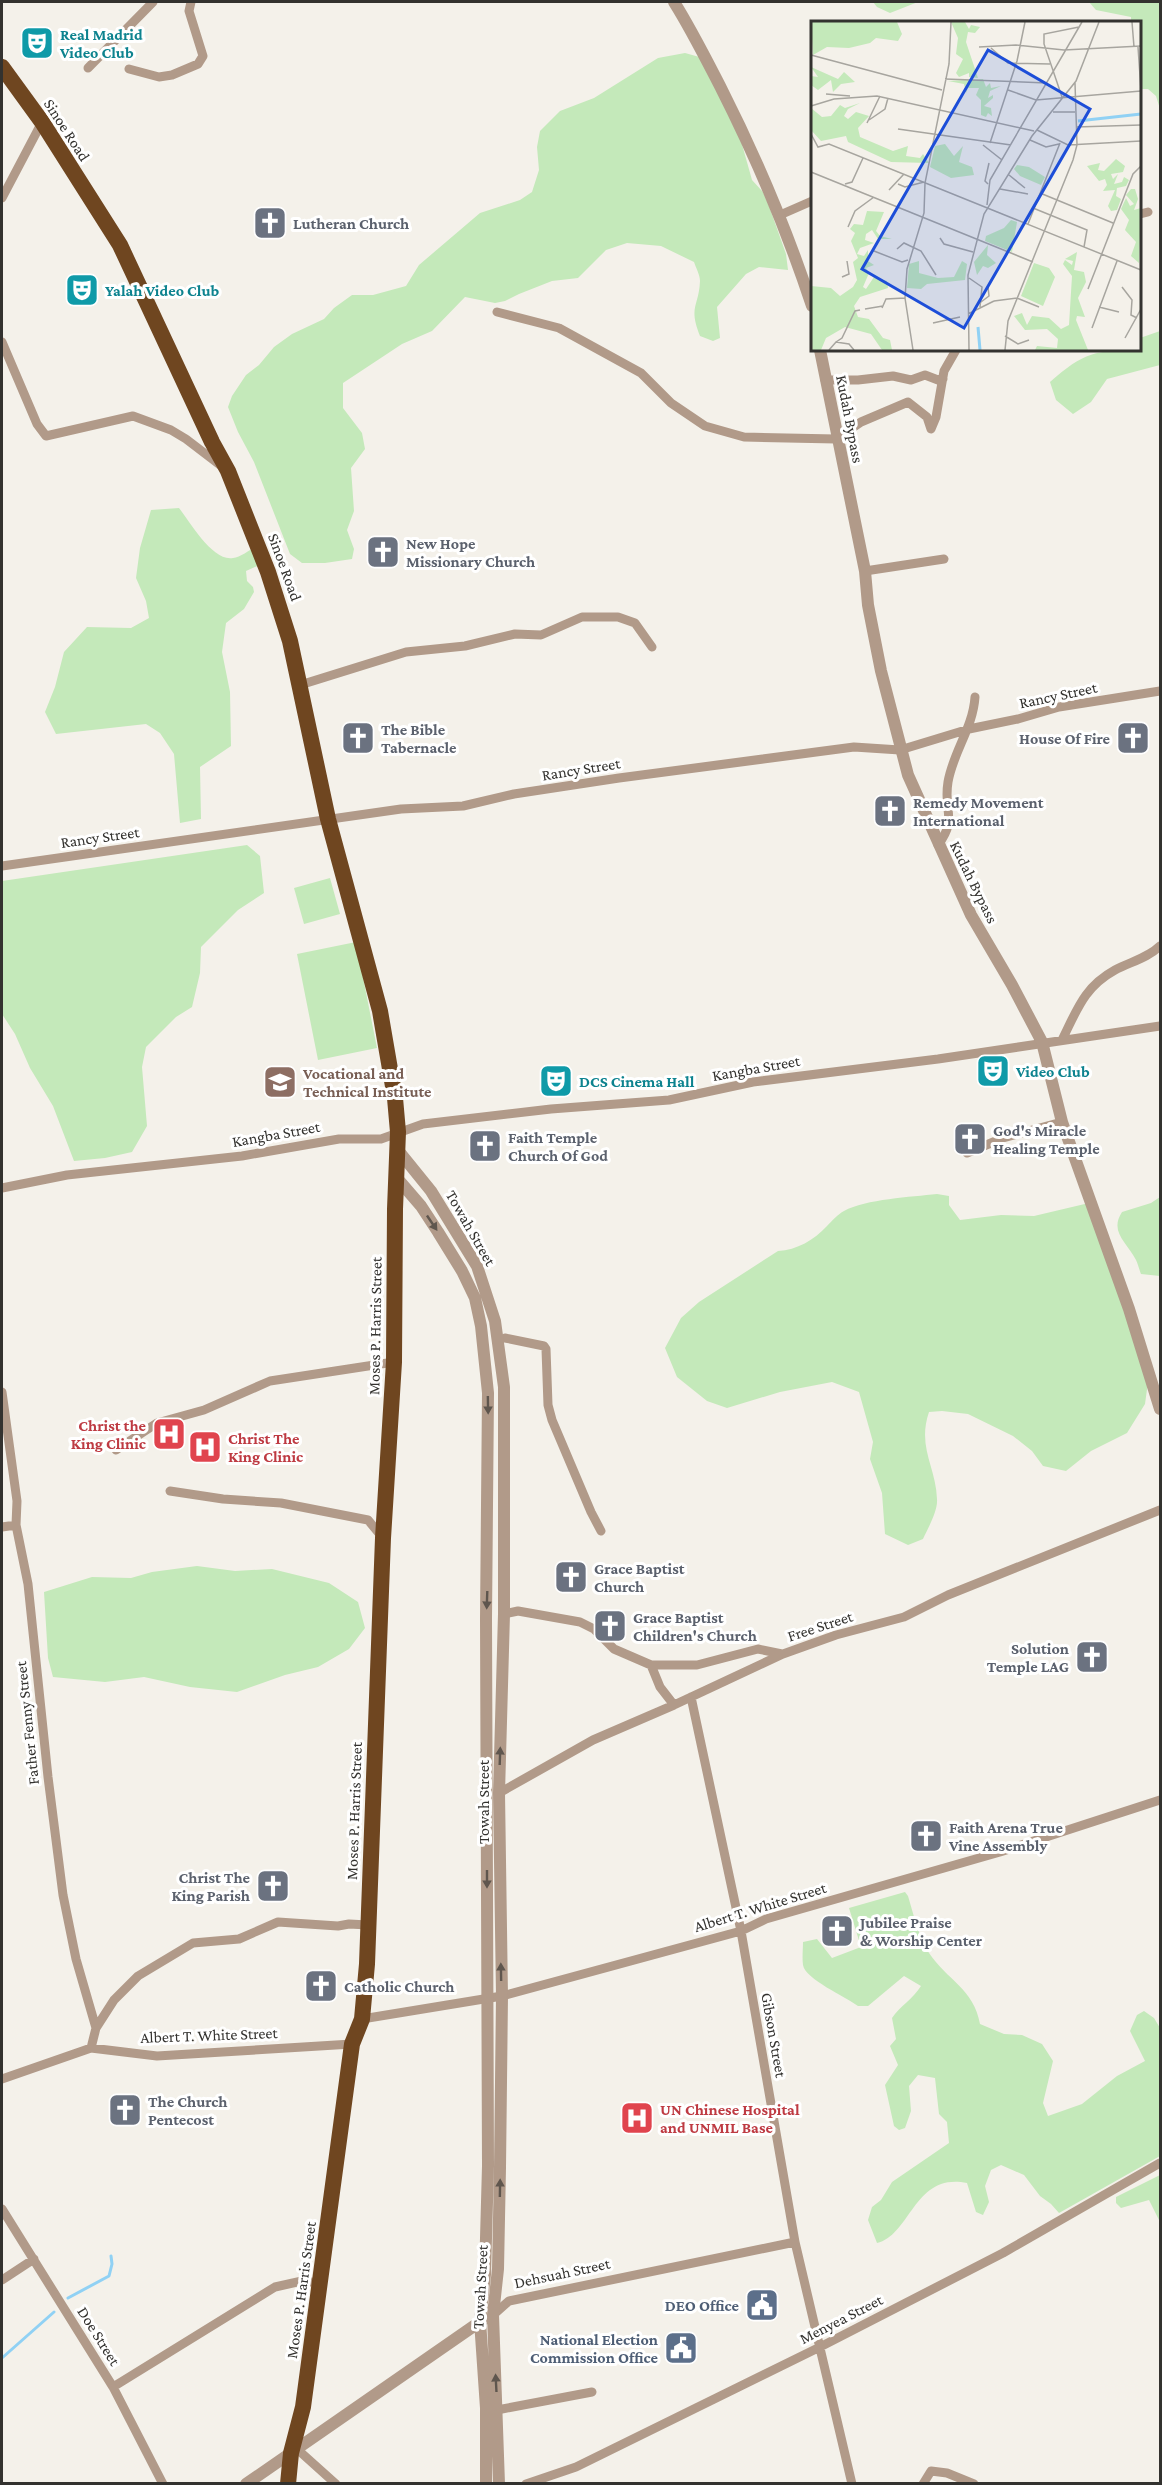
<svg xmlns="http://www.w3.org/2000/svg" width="1162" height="2485" font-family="'Crimson Pro',serif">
<rect width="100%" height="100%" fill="#f4f1ea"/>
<path fill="#c4e9ba" d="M873,2h45l-28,11 -13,-6z
M1089,2h71v107l-4,-13 -8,-7h-8v-67h-9v-5l-35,-7z
M685,53l18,5 33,65 16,57 11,12 6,14 17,48 2,16 -29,-3 -13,7 -29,33 3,31 -7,3 -13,-5c-12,-30 -1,-29 0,-55 0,-6 -4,-13 -6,-19l-33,-16 -34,-3 -21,7 -28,28 -26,3 -33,13 -14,7 -10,2 -30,-6 -33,34 -30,13 -59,39v25l19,25 3,16 -14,19 3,43 -7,19 7,19 -2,10 -27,4h-23l-12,-9 -36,-92 -16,-30 -10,-25 4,-11 14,-21 13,-10 15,-18 18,-13 32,-15 10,-11 18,-13h21l33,-9 13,-21 61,-52 40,-13 12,-8 7,-22 -2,-23 3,-16 20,-20 34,-13 64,-40z
M1160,331v34l-53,14 -16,23 -18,12 -17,-14 -6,-18c34,-30 46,-32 90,-32v-12z
M179,508c11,14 34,54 54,50 8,-1 18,-9 25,-13l6,18 -18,8 1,10 6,6 1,5 -10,17 -18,14 -4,29 8,40 1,54 -31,21 1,52 -21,4 -6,-69 -14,-21 -14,-9 -90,10 -11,-22 10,-25 9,-35 23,-25 44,1 18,-10 -3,-17 -10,-23 4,-30 11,-38z
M247,845l13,11 4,37 -26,17 -37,37 -1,26 -8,34 -16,10 -30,30 -4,20 5,59 -15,26 -27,6 -31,3 -21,-55 -23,-38 -15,-34 -13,-20v-133z
M330,878l10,36 -36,10 -10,-36z
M356,942l21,106 -59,12 -21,-106z
M937,1194l12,2v9l11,15 41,-5 33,1 55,-13 59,179 -3,22 -18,29 -36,18 -25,20 -23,-5 -11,-15 -19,-15 -45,-22 -26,-3 -13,1c-12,35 7,55 8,87 1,12 -9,29 -14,40l-15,6 -23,-11 -3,-41 -12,-34 3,-17 -14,-50 -27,-10 -52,10 -53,16 -20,-7 -30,-24 -12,-29 16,-30 18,-16 79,-51c19,-1 36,-11 49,-25 5,-5 11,-12 17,-15 22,-12 67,-14 93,-17z
M1160,1197v79l-19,-2c-2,-5 -3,-10 -5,-14 -9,-18 -27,-28 -14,-48l29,-9z
M197,1566l38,5 37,-2 57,14 29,19 7,26 -16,21 -31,18 -33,8 -48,17 -47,-5 -46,-10 -39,5 -52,-5 -5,-19 -4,-66 48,-15 39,1 21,-6z
M905,1892l3,4c6,20 10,39 21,57 18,27 45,36 51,71l24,10 18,1 20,9 11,17 -10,42 5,13 34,-12 35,-28 28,-15 -15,-30 7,-16 7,-4 10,7 6,10v128l-101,57 -8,-9 -11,-8 -16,-21 -23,-10 -10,5 -6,16 4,16 -6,13 -7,-3 -9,-29c-53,-11 -56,52 -90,60l-9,-23 4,-13 9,-7 11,-18 57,-39 -2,-21 -8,-8 -4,-36 -17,-3 -9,11 2,25 -6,17 -6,2 -5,-4 -9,-41 13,-20 -8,-19 6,-7 -4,-21c8,-12 21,-19 29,-32l-17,-10 -36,30h-10c-12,-9 -53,-27 -55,-41 -1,-7 0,-16 0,-23l14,-3 15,19 29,-11 -12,-39z
M1160,2175v47l-11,-22 -28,8 -5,-5v-6z"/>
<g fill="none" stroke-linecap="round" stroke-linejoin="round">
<path stroke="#90d1f4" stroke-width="3" d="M68,2298l41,-22 3,-12 -1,-8
M2,2358l52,-46"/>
<path stroke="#b19a89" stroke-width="9" d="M88,68l65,-66
M129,69l30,8 13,-2 26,-11 5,-8 -14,-45 2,-9
M2,198l40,-76
M1140,214l8,-2
M780,215l32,-14
M497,312l62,16 82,45 30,30 34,23 39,11 92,2 25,-17 47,-20 19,15 4,12 5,-12 8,-46 12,-21
M2,342l35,82 9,12 87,-20 38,14 15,9 34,26
M825,380h33l35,-4 18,4 14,-5 13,5 5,-1
M865,571l79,-12
M300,685l106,-33 59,-6 50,-12 26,1 41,-18h36l17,6 17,24
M938,845c20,-27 5,-33 10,-63 5,-30 25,-54 27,-85
M2,866l399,-57 62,-3 51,-12 105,-16 235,-31 46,3 69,-21 49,-10 41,-12 101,-16
M1062,1040c15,-30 22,-53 53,-70 15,-8 33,-12 45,-24
M967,1153l36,-15 59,-16
M2,1188l65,-13 175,-19 97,-17h42l42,-15 128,-15 118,-9 84,-18 185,-23 222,-33
M505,1338l39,8 2,3 2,56 4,15 39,92 10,19
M2,1392l15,109 -1,24 12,59 20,193 15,118 13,64 20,69 -5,20
M116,1450l41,-27 47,-13 66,-29 124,-19
M170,1491l53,8 58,4 87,17 15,18
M2,1527l14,-2
M504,1614l14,-3 62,11 14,7 20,20 37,16h46l61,-16 24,5
M651,1665l9,22 14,18
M691,1697l50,234 54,311 57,242
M499,1793l94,-53 81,-35 109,-51 53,-19 68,-18 44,-22 212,-85
M362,2019l140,-23 239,-65 25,-12 234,-67 160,-52
M96,2028l18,-28 24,-24 55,-33 46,-4 39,-17 60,4 11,-2 19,1
M2,2079l89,-31 66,8 195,-12
M2,2209l111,178 50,97
M2,2280l32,-21
M493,2315l16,-14 286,-59
M113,2387l162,-100 27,-6 18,2
M497,2410l95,-18
M297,2449l39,35
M526,2484l50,-17 244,-120 183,-94 157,-90
M923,2484l8,-13 16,2 27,11"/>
<path stroke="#b19a89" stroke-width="12" d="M674,2c17,27 31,55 46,84 36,71 67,144 92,220
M820,350l45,221 3,34 13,66 27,104 63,140 41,70 30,57 20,80 67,187 31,100
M397,1149l34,42 46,75 18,55 9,66v227l-5,179 3,203 -2,172 -2,101 -5,46 6,169
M396,1177l25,29 17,26 24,39 13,27 6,28 7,67 -2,226 2,547 -3,108 -5,47 6,87v76
M246,2484l238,-165"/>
<path stroke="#6f4620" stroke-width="16" d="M2,67l40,55 78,123 92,197 16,29 40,101 22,69 38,178 52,192 15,87 3,34 -3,77 -1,153 -11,176 -16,426 -5,55 -10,25 -49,363 -12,46 -3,31"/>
</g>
<defs><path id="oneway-solid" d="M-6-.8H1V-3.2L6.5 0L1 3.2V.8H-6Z" transform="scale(1.5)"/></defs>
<g fill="#5f564e">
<use href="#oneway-solid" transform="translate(432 1223) rotate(56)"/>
<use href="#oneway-solid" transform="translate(488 1405) rotate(89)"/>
<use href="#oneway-solid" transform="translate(487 1600) rotate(92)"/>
<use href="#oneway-solid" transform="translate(500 1756) rotate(-88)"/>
<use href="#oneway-solid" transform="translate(487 1879) rotate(90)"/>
<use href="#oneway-solid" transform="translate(501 1972) rotate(-91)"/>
<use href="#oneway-solid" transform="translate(500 2188) rotate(-89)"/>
<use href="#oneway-solid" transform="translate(496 2383) rotate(-93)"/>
</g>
<defs>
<g id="theatre-square" transform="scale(1.725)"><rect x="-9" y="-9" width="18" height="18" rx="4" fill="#0f9aa8" stroke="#fff"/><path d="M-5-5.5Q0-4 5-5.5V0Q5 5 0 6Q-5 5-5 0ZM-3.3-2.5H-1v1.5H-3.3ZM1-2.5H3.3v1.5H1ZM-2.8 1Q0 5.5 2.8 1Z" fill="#fff"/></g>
<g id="church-square" transform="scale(1.725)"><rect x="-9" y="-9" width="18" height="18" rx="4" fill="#6b7280" stroke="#fff"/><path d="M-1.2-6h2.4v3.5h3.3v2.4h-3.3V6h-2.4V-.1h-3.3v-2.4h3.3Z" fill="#fff"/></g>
<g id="university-square" transform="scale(1.725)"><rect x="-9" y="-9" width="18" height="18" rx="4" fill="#8d6e63" stroke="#fff"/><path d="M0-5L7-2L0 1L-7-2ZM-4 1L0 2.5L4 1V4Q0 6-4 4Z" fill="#fff"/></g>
<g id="hospital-square" transform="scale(1.725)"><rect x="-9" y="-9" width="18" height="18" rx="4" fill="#e0444e" stroke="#fff"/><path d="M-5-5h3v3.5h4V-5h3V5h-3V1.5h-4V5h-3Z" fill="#fff"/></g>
<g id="civic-square" transform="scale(1.725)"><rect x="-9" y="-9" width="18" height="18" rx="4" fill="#5c6f8a" stroke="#fff"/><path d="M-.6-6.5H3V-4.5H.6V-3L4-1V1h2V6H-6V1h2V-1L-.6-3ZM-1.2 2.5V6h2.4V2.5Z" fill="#fff"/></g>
</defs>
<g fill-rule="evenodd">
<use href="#theatre-square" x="37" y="43"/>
<use href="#church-square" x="270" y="223"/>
<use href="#theatre-square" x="82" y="290"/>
<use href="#church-square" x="383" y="552"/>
<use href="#church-square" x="358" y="738"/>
<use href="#church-square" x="1133" y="738"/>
<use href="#church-square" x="890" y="811"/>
<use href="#theatre-square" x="993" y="1071"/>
<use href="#theatre-square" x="556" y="1081"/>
<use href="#university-square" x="280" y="1082"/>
<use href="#church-square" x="970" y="1139"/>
<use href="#church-square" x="485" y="1146"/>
<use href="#hospital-square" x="169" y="1434"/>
<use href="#hospital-square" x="205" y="1447"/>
<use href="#church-square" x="571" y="1577"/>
<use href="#church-square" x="610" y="1626"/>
<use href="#church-square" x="1092" y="1657"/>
<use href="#church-square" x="926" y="1836"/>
<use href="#church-square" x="273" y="1886"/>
<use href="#church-square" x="837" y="1931"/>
<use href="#church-square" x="321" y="1986"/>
<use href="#church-square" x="125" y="2110"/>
<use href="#hospital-square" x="637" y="2118"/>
<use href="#civic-square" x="762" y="2305"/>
<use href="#civic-square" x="681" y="2348"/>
</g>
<g text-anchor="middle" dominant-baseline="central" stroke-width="6" stroke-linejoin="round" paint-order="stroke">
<g font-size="16" font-weight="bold" fill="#0d838f" stroke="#fff" text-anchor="start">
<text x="60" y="34">Real Madrid<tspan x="60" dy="18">Video Club</tspan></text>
<text x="105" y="290">Yalah Video Club</text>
<text x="1016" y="1071">Video Club</text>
<text x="579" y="1081">DCS Cinema Hall</text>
</g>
<g font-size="16" fill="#33322f" stroke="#fff">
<text transform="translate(67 130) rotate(57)">Sinoe Road</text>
<text transform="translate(850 419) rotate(79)">Kudah Bypass</text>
<text transform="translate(285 567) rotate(70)">Sinoe Road</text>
<text transform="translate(1058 695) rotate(-12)">Rancy Street</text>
<text transform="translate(581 769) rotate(-9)">Rancy Street</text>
<text transform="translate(100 837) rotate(-8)">Rancy Street</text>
<text transform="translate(974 882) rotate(64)">Kudah Bypass</text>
<text transform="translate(756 1068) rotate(-10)">Kangba Street</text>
<text transform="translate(276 1134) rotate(-10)">Kangba Street</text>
<text transform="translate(471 1228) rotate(60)">Towah Street</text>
<text transform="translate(375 1326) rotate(-89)">Moses P. Harris Street</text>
<text transform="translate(820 1626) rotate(-18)">Free Street</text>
<text transform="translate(27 1723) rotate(-96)">Father Fenny Street</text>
<text transform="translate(483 1802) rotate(-90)">Towah Street</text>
<text transform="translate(354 1811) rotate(-88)">Moses P. Harris Street</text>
<text transform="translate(760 1907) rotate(-17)">Albert T. White Street</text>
<text transform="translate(209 2035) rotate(-2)">Albert T. White Street</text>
<text transform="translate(774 2035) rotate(80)">Gibson Street</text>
<text transform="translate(562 2273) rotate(-12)">Dehsuah Street</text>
<text transform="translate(480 2287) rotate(-87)">Towah Street</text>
<text transform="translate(301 2290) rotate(-82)">Moses P. Harris Street</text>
<text transform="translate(841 2319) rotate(-27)">Menyea Street</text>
<text transform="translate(99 2336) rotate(58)">Doe Street</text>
</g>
<g font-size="16" font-weight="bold" fill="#5b616d" stroke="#fff" text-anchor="start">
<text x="293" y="223">Lutheran Church</text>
<text x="406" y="543">New Hope<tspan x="406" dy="18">Missionary Church</tspan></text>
<text x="381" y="729">The Bible<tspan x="381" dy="18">Tabernacle</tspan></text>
<text x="1110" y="738" text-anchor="end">House Of Fire</text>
<text x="913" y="802">Remedy Movement<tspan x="913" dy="18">International</tspan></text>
<text x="993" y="1130">God's Miracle<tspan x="993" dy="18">Healing Temple</tspan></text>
<text x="508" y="1137">Faith Temple<tspan x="508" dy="18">Church Of God</tspan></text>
<text x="594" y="1568">Grace Baptist<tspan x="594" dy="18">Church</tspan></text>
<text x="633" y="1617">Grace Baptist<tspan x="633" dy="18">Children's Church</tspan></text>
<text x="1069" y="1648" text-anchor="end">Solution<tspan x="1069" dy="18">Temple LAG</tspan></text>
<text x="949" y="1827">Faith Arena True<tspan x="949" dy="18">Vine Assembly</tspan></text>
<text x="250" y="1877" text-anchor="end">Christ The<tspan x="250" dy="18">King Parish</tspan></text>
<text x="860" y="1922">Jubilee Praise<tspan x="860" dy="18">&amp; Worship Center</tspan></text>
<text x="344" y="1986">Catholic Church</text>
<text x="148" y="2101">The Church<tspan x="148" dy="18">Pentecost</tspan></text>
</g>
<g font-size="16" font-weight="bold" fill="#785e54" stroke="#fff" text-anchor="start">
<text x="303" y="1073">Vocational and<tspan x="303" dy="18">Technical Institute</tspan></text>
</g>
<g font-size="16" font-weight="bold" fill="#be3a42" stroke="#fff" text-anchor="start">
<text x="146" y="1425" text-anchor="end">Christ the<tspan x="146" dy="18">King Clinic</tspan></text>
<text x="228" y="1438">Christ The<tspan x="228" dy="18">King Clinic</tspan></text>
<text x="660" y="2109">UN Chinese Hospital<tspan x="660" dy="18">and UNMIL Base</tspan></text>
</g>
<g font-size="16" font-weight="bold" fill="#4e5e75" stroke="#fff" text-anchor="end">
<text x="739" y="2305">DEO Office</text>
<text x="658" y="2339">National Election<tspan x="658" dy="18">Commission Office</tspan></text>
</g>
</g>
<g transform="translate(811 21)">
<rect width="330" height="330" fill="#f4f1ea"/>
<path d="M0,1h86l5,12 -4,7 -22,-3 -6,5 -21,5 -22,-1 -14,8zM140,1h14l4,7 2,-4 9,2 -5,6 -7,-1 -2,10 12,36 -9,-1v-4l-10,4 -3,-4 7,-14 -7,-5 2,-16zM0,46l27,12 6,-7 11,10 -14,2 -8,8 -2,-12 -13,10 -7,-5v-9l7,1zM172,58l3,8 4,-4 1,5 10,-2 -11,5 -2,7 5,-3v3l-9,8 7,2 1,8 -4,-3 -2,4 -5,-2v-15l-5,-5 3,-7h-11l-2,5 -2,-9 -16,-3zM49,82l-12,6 -4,7 4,3 8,-7 13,4 -11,12 2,9 33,14 15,-5 -2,10 14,2 3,-4 6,9 -38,-1 -43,-20 -2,-6 -25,5 -10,-11v-22l11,9 9,-1 9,-11 5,3zM134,123l9,12 9,-10 -4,16 13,5 2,8 -23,3 -21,-11 5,-21zM305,138l9,7 -2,6 -12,2 2,5 5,-5 -4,10 8,-2 2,-5 5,3 -3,6 -9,2 -1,8 5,3 -4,11 -6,1 -3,-5 7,-16 -12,1 4,-6 -2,-6 -6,2 -12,-15 13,-3 -2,7 6,1zM206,144l12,2 16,10 -4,8 -21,-9 -6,-7zM320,168h4l3,10 -4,11 7,-2 -2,55 -8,-7 5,-14 -11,-12 4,-10 -8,-11 5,-11 4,8 4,-2 -8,-9zM56,190l17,1 -8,19 4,5 12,3h-14l-6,-9 -6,4 -1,6 9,3 -14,5 -3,6 7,2 4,-6v11l6,4 -8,3 3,5 -6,14 3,2 8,-12 13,4 1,7 -28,9 -6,9 4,11 11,2 14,19 7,2 2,10h-10l-11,-16 -26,-7 -19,11 -5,12h-10v-64l20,2 9,8 13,-9 4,-7 -4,-18 5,-4 -7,-17 4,-8 -5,-4 4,-5 9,1zM200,199l6,2 -5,30 -27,-11 1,-5 18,-8zM177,224l-1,10 9,8 -8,5 -5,-2 -6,9 -3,-13zM266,231l-3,18 10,2 2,10 -8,16 7,19 -8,-1 -1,4 12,30h-53l2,-4 20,2 1,-9 -11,-10 -22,1 -11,-14 8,-3 5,12 5,-9 17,2 12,11 8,-4 3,-49 -9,-12 2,-4 7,5 1,-4 -8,-2zM108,240v12l19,5 16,-1 8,-16 5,3 -2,16 -38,4 -6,5 -14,-1 2,-24zM223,242l15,5 6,9 -12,29 -22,-10z" fill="#c4e9ba"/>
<path fill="none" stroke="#90d1f4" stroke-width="3" d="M267,100l63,-7M167,306l2,23"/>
<path fill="none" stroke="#a7a59f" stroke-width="1.5" d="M321,1l2,25M168,26l37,-2 48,5 77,-4M327,26l3,43M180,27l17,15 42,1M0,34l131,35M134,58l102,4M197,69l28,10 105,-9M15,73l24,2M251,76l-18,-53v-10l35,-7M0,85l23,-7 43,-3 157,35M242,91h22M58,99l16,-11 3,-11M56,102l13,-27M265,106l65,-2M87,108l113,16M226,109l31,15 73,-4M0,113l7,13 11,-3 312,126M219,119l16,7 13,-3M179,122l27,-82 8,-39M172,124l19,15M0,151l222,90M198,154l16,13M34,163l7,-2 11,-24M87,163l7,3 19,-5M177,163l-3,-3 4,-18M189,168l28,5M78,169l15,-16M229,172l73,30M176,184l3,-25 92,-158M222,187l54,22 -3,17M217,203l32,-81M37,206l7,-16 19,-14M129,217l4,6 29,8M86,228l7,-6 17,8 15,24M63,230l28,11 6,-2M31,256l7,-3 -2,-13M158,257l13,9 -2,20M311,266l10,13 -1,15 6,3M277,268l45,-115 8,-8M183,280l23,-3 22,9M170,281l8,-6 -1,-9M288,286l20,5M71,287l4,-9 19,-1M54,288l18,-3M157,293l26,-13M122,302l27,-6M281,307l25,-67M194,315l13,8 11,-4M314,317l16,-29M25,321l6,-4 13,-27 5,-1M18,329l7,-8 13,2 5,6M102,329l-8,-52 2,-29 17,-56 1,-30 24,-119 2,-42M158,329l-1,-75 16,-61 48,-78 44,-55 23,-59M194,329l3,-29 65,-161 4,-15 -2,-62"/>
<path fill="#1d4ed8" fill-opacity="0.15" stroke="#1d4ed8" stroke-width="3" d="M177,29l102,59 -126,219 -102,-59z"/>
<rect width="330" height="330" fill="none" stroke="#33322f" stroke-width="3"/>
</g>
<rect width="1162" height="2485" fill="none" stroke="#33322f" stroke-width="6"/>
</svg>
